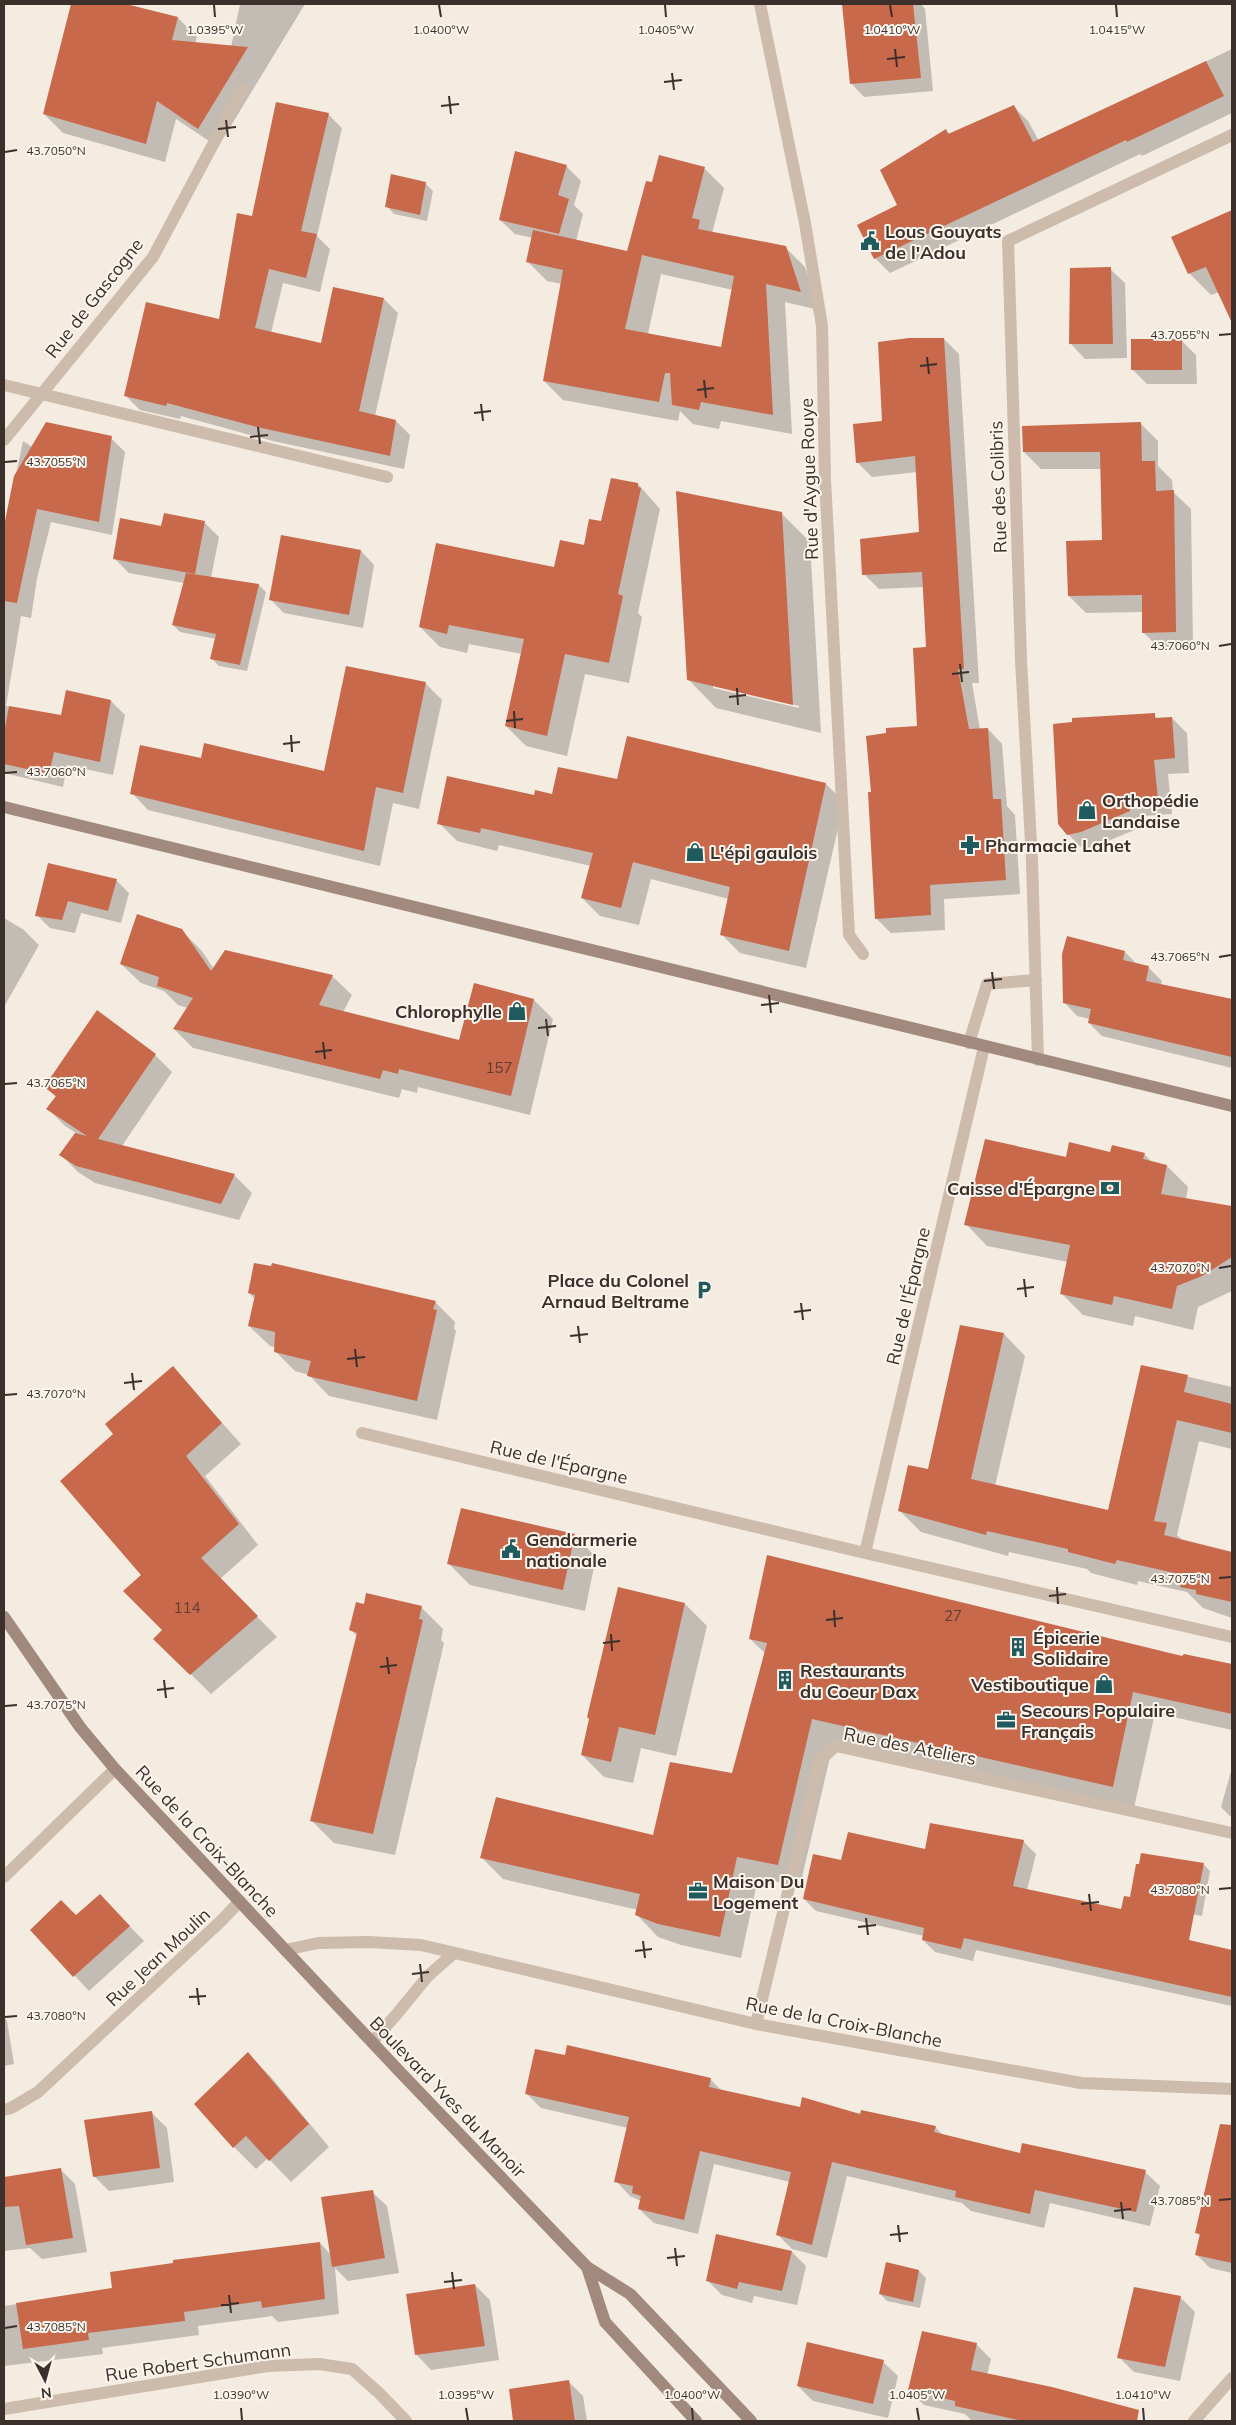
<svg xmlns="http://www.w3.org/2000/svg" width="1236" height="2425" font-family="Mulish,sans-serif">
<rect width="100%" height="100%" fill="#f4ebe1"/>
<path fill="#0003" fill-rule="evenodd" d="M72,4h49l57,14 19,19 -2,6 36,4 9,-43h65l-87,143 -42,-28 -11,43 -102,-29 -19,-19z
M843,4h78l4,5 8,82 -69,6 -13,-14z
M1232,49v64l-90,43 -2,-2 -250,119 -15,-15 -16,-33 40,-19 47,-76 4,4 64,-27 14,14 11,20z
M328,114l14,14 -25,108 13,13 -10,43 -37,-9 -12,50 51,12 62,-46 14,14 -23,103 21,5 14,14 -6,34 -131,-28 -92,-25 -1,3 -40,-9 -14,-14 94,-76 33,-102z
M660,156l45,13 19,19 -12,45 73,14 20,20 14,43 -34,-8 7,132 -71,-13 -2,8 -26,-5 -13,-13 -2,10 -115,-21 -19,-19 18,-97 -15,-3 -19,-19 5,-24 -18,-4 -15,-14 66,-54 15,15 -7,24 9,9 -7,27 51,12 26,-70zM661,274l72,16 -11,58 -74,-14z
M392,176l34,8 7,7 -6,30 -33,-7 -7,-8z
M1232,211v99l-9,-10 -4,-8 -8,3 -22,-22 -16,-35z
M1110,269l15,14 2,75 -42,1 -14,-15z
M944,339l15,15 20,329h-7l8,47 8,-1 14,15 5,62 8,9 5,79 -76,5 1,31 -54,3 -15,-15 -4,-124 46,-67 9,-79 -3,-61 -45,2 -15,-15 57,-41 -4,-61 -45,5 -15,-15z
M1181,340l15,15 1,29h-50l-15,-15z
M1140,423l18,18v25l14,14 1,12 18,17 2,140 -32,1 -17,-17 -1,-21 -57,1 -17,-17 34,-55 -1,-72h-61l-17,-17z
M111,438l14,14 -13,83 -61,-13 -14,56 -6,40 -10,-2 -15,90 56,11 5,-25 44,9 14,14 -12,60 -46,-10 -4,22 -59,-14v-241l19,-91 20,13z
M638,484l22,25 -22,104 4,4 -13,66 -44,-9 -18,82 -41,-10 -20,-20 16,-72 -53,-10 -2,9 -27,-6 -20,-20 135,-59 30,-21 17,-25z
M782,514l28,28 11,191 -105,-25 -28,-29zM713,685l86,21v2l-86,-20z
M204,522l15,15 -8,41 48,7 7,7 -19,79 -28,-5 -7,-7 4,-20 -36,-7 -7,-7 11,-42 -55,-10 -15,-15 48,-31z
M361,551l13,14 -11,63 -79,-15 -14,-14z
M425,683l17,17 -23,109 -26,-6 -13,63 -232,-56 -16,-17 70,-33 123,13z
M1154,715l4,4 14,-1 15,15 2,40 -21,1 4,40 -29,2 1,10 -48,20 -13,3 -15,-15z
M618,781l208,3 18,18 -38,166 -66,-15 -18,-18 7,-36 -78,-20 -12,46 -39,-9 -18,-18 9,-32 -92,-21 -2,6 -40,-10 -18,-18 96,-26z
M49,865l67,15 13,13 -8,30 -40,-10 -6,20 -25,-5 -13,-13z
M4,918l20,12 15,15 -35,62z
M181,930l20,20 13,19 118,7 20,19 -9,17 117,30 74,-42 19,19 -23,96 -112,-28 -1,6 -15,-4 -3,9 -206,-50 -19,-19 14,-21 -10,-3 -14,-14 -23,-8 -20,-19z
M1125,952l13,13 11,3 13,13 -1,4 71,15v68l-130,-32 -13,-13 1,-4 -13,-3 -13,-14z
M155,1055l17,17 -50,74 113,30 17,17 -13,27 -144,-37 -17,-11 -17,-17 15,-22 -11,-7 -17,-17 8,-12 -10,-10z
M1111,1153l33,1 9,9 14,3 21,21 -2,12 46,8v84l-34,16 -5,23 -58,-14 -2,10 -50,-11 -21,-21 6,-32 -81,-16 -21,-22 101,-65z
M249,1293l186,9 20,20 -1,6 2,3 -19,89 -108,-24 -20,-21 -14,-4 -20,-20v-4l-5,-1 -21,-20 6,-27z
M1004,1334l21,22 -30,130 114,26 33,-146 90,21v62l-33,-8 -22,94 6,6 49,12v65l-29,-10 -16,-16 -49,-11 -1,4 -46,-12 -4,-4 -78,-17 -1,4 -87,-24 -22,-22 30,-39z
M173,1368l68,76 -36,32 53,69 -38,34 57,58 -66,57 -56,-55 9,-9 -21,-55 -28,-141z
M574,1535l22,22 -11,54 -115,-26 -22,-22z
M685,1604l22,22 -31,130 -35,-8 -8,35 -29,-6 -22,-22z
M365,1606l56,1 22,22 -2,11 3,3 -49,212 -61,-12 -22,-22 46,-184 -7,-7z
M750,1639l433,18 1,-2 48,10v65l-77,-17 -21,95 -300,-68 -34,146 -42,-8 -17,80 -60,-13 -23,-8 -21,-22 1,-5 -135,-31 -21,-21 172,-22 79,-61 33,-121z
M1232,1768v50l-11,-11z
M1023,1841l13,13 -9,36 110,56 95,23v37l-256,-56 -3,11 -38,-9 -12,-12 1,-4 -108,-25 -12,-12 38,-37z
M1203,1864l7,7 -8,45 -64,-12z
M115,1911l29,30 -55,50 -57,-61 44,-13z
M4,2017l3,4 7,43 -10,2z
M248,2054l22,22 59,71 -38,35 -23,-24 -12,11 -22,-22z
M710,2079l12,12 79,18 60,6 74,12 9,9 77,18 124,18 15,14 -10,40 -100,-23 -6,25 -73,-17 -9,-8 -115,-27 -20,82 -35,-9 -15,-15 13,-52 -76,-18 -16,70 -44,-11 -15,-14 2,-8 -11,-5 -14,-15 12,-53 -87,-20 -14,-14z
M152,2113l15,15 7,54 -65,9 -15,-15z
M60,2169l15,15 12,68 -45,7 -12,-11 -26,3v-73z
M1210,2171l22,5v97l-22,-5 -14,-14 4,-18 -3,-3z
M372,2192l15,14 12,67 -51,8 -13,-13 4,46 -61,8 -6,-6 -74,10 1,9 -97,13 1,6 -99,12v-60l110,-17 206,-46 11,12z
M792,2252l14,14 -9,39 -43,-9 -2,7 -30,-8 -15,-15z
M919,2271l7,7 -6,30 -33,-7 -7,-7z
M475,2285l15,15 9,60 -68,10 -14,-15 -10,-60z
M1180,2297l15,15 -15,69 -46,-9 -15,-15z
M976,2344l15,15 -4,16 113,38 -2,8h-122l-5,-1 -6,-6 -41,-9 -15,-15z
M883,2362l15,14 -10,42 -75,-17 -15,-15z
M569,2382l14,14 4,25h-73l-4,-31z"/>
<path fill="#c8694b" fill-rule="evenodd" d="M71,4h55l52,13 -6,23 76,7 -50,82 -41,-28 -11,43 -103,-30z
M842,4h71l8,74 -71,6z
M1206,61l18,35 -97,46 -1,-2 -252,119 -17,-34 40,-20 -17,-35 66,-41 2,5 66,-29 19,37z
M276,102l53,11 -28,118 16,3 -11,44 -37,-9 -14,59 66,15 12,-56 51,11 -25,113 37,9 -6,36 -133,-29 -90,-24 -1,3 -42,-10 22,-94 73,17 18,-106 15,3z
M515,151l52,14 -9,30 11,4 -10,35 -60,-14z
M659,155l46,12 -13,51 8,2 -2,9 88,17 15,46 -35,-8 7,131 -72,-13 -2,8 -27,-5 -2,-32h-5l-6,29 -116,-21 20,-111 -37,-8 7,-32 94,21 19,-70 6,1zM642,255l92,21 -13,71 -96,-18z
M391,174l35,8 -6,33 -35,-8z
M1232,210v113l-26,-56 -18,7 -17,-37z
M1111,267l2,77h-44l1,-76z
M909,338h35l20,331h-6l11,60 19,-1 5,71h8l5,81 -76,5 1,30 -56,4 -7,-127h3l-5,-56 20,-3v-5l31,-2 -4,-78 13,-1 -4,-75 -60,3 -2,-36 59,-7 -4,-76 -59,7 -3,-39 29,-3 -4,-79z
M1131,339h51v31h-51z
M46,422l66,14 -13,86 -62,-13 -20,94 -13,-2v-75l10,-50z
M1141,422l1,39h13l1,30 18,-1 2,142 -34,1v-38l-74,1 -2,-55 36,-1 -2,-88h-77l-1,-26z
M611,478l27,5v4l3,1 -23,106 5,2 -14,67 -44,-9 -18,82 -42,-10 19,-87 -75,-14 -2,9 -28,-7 17,-84 118,24 6,-27 24,5 5,-26 12,2z
M676,491l106,21 11,193 -106,-25z
M164,513l41,8 -10,53 -82,-15 7,-41 41,8z
M281,535l80,15 -12,65 -80,-15z
M186,573l73,11 -19,81 -30,-6 6,-25 -44,-9z
M346,666l80,16 -23,111 -27,-6 -12,64 -234,-57 10,-49 61,13 3,-15 120,28z
M66,690l45,10 -11,62 -46,-10 -5,22 -45,-10v-31l5,-27 52,9z
M1155,713v5l17,-1 3,41 -21,2 4,39 -29,2 1,10 -49,21 -14,3 -9,-11 -5,-100 19,-2v-4z
M627,736l199,47 -37,168 -69,-16 10,-48 -97,-25 -12,46 -40,-10 12,-45 -112,-25 -1,5 -43,-9 10,-48 87,19 1,-5 17,4 6,-27 59,12z
M48,863l69,16 -9,32 -40,-10 -6,19 -27,-4z
M137,914l45,15 29,42 14,-21 108,25 -14,30 140,35 15,-57 60,16 -23,97 -112,-27 -1,5 -15,-4 -3,9 -207,-50 20,-31 -36,-12 2,-9 -39,-13z
M1067,936l58,15 -2,9 26,6 -3,15 86,18v58l-144,-34 3,-14 -28,-6 -1,-49z
M97,1010l59,44 -58,85 137,35 -14,30 -145,-38 -17,-11 16,-22 12,3 -41,-27 10,-13 -12,-9z
M985,1139l81,18 3,-15 41,10 2,-7 33,8 -2,6 24,6 -6,29 71,12v51l-30,19 -25,10 -5,23 -58,-13 -2,9 -52,-11 10,-49 -106,-20z
M254,1263l17,3 1,-3 164,38 -3,8 4,1 -20,91 -110,-25 4,-15 -37,-9 1,-20 -27,-6 7,-31 -7,-2z
M960,1325l44,8 -33,146 137,31 33,-145 47,10 -4,17 48,12v29l-55,-13 -23,101 13,2 -3,12 68,17v50l-36,-8v-4l-16,-3 3,-12 -66,-15 -2,4 -47,-12v-3l-81,-18 -1,4 -88,-24 10,-46 20,4z
M173,1366l49,57 -36,33 53,68 -38,34 57,58 -68,59 -37,-36 9,-9 -39,-39 18,-16 -81,-94 53,-47 -8,-10z
M461,1508l114,26 -12,56 -116,-26z
M767,1555l415,101 2,-2 48,10v50l-99,-22 -20,95 -301,-68 -34,146 -41,-8 -17,80 -62,-13 -23,-9 5,-21 -160,-36 16,-61 157,38 17,-73 62,11 35,-130 -18,-4z
M618,1587l67,16 -30,132 -36,-8 -8,35 -30,-7 8,-36 -2,-2z
M366,1593l56,13 -3,13 4,1 -50,214 -63,-13 47,-188 -8,-3 7,-28 8,2z
M930,1823l94,17 -11,46 108,23 3,-13 6,1 6,-33h3l2,-11 63,10 -15,77 43,10v47l-268,-59 -3,11 -39,-9 2,-12 -121,-29 10,-45 28,6 7,-28 77,17z
M100,1894l30,32 -57,51 -43,-47 31,-30 15,15z
M567,2045l144,33 -2,9 91,20 2,-10 58,17 1,-4 75,16 -2,6 86,21 2,-10 124,27 -10,42 -101,-22 -5,24 -75,-17 1,-6 -124,-29 -20,83 -36,-10 15,-63 -91,-21 -16,69 -46,-11 3,-13 -9,-3 1,-7 -19,-4 15,-65 -104,-23 10,-45 30,6z
M248,2052l61,72 -40,37 -23,-25 -13,12 -39,-44z
M152,2111l8,57 -67,9 -9,-57z
M1220,2124l12,1v138l-37,-8 5,-21 -5,-1z
M61,2168l12,70 -47,7 -7,-39 -15,1v-30z
M373,2190l12,68 -53,9 -11,-70z
M716,2234l76,17 -10,40 -43,-9 -2,7 -31,-8z
M320,2242l5,57 -63,9 -1,-7 -77,11 1,9 -97,12 1,7 -66,9 -7,-46 96,-15 -2,-16 63,-9v-3z
M886,2262l33,8 -6,32 -34,-8z
M475,2284l10,62 -70,9 -9,-61z
M1134,2287l47,9 -16,71 -48,-9z
M922,2331l55,12 -6,27 81,17 87,23 -2,11h-114l-68,-15v-5l-47,-11z
M807,2342l77,18 -11,44 -76,-18z
M569,2380l6,41h-62l-4,-32z"/>
<g fill="none" stroke-linecap="round" stroke-linejoin="round">
<path stroke="#cdbbac" stroke-width="12" d="M760,4l45,219 17,103 3,153 24,456 14,19
M4,385l383,92
M4,440l149,-183 89,-167
M969,1043l18,-59 49,-4
M1038,1060l-6,-199 -11,-201 -13,-419 224,-106
M362,1433l503,120 367,84
M865,1553l119,-506
M4,1877l111,-108
M285,1950l33,-7 51,-1 52,3 335,79 325,59 151,6
M756,2024l64,-264 16,-14 396,87
M372,2042l24,-27 32,-39 26,-23
M4,2110l7,-2 27,-16 183,-171 19,-20
M4,2409l264,-43 51,-2 33,5 27,24 27,28
M1194,2421l38,-43"/>
<path stroke="#a18a7d" stroke-width="12" d="M4,807l1228,299
M4,1617l76,110 35,42 286,304 186,194 43,27 121,127
M587,2267l18,55 91,99"/>
</g>
<path fill="none" stroke="#3b302b" stroke-width="2" d="M214,5l1,12M439,5l2,12M665,5l1,12M890,5l2,12M1116,5l1,12M895,49l2,18M887,59l18,-2M672,73l2,17M664,82l18,-2M449,96l2,18M441,106l18,-2M226,120l2,17M218,129l18,-2M5,152l12,-2M1219,335l12,-1M927,357l2,17M920,366l17,-2M704,380l2,18M697,390l17,-2M481,404l2,17M474,413l17,-2M258,427l2,17M250,437l18,-2M5,462l12,-1M1219,646l12,-2M960,664l2,18M952,674l17,-2M737,688l1,17M729,697l17,-2M514,711l1,17M506,721l17,-2M291,735l1,17M283,744l17,-2M5,773l12,-1M1219,957l12,-2M992,972l2,17M984,981l18,-2M769,995l2,18M761,1005l18,-2M546,1019l2,17M538,1028l18,-2M323,1042l2,17M315,1052l17,-2M5,1084l12,-1M1219,1268l12,-2M1024,1279l2,18M1017,1289l17,-2M801,1303l2,17M794,1312l17,-2M578,1326l2,17M570,1336l18,-2M355,1349l2,18M347,1359l18,-2M132,1373l2,17M124,1383l18,-2M5,1395l12,-1M1219,1578l12,-1M1057,1587l1,17M1049,1596l17,-2M834,1610l1,17M826,1620l17,-2M611,1634l1,17M603,1643l17,-2M387,1657l2,17M380,1667l17,-2M164,1680l2,18M157,1690l17,-2M5,1706l12,-1M1219,1889l12,-1M1089,1894l2,17M1081,1904l18,-2M866,1918l2,17M858,1927l18,-2M643,1941l2,17M635,1951l17,-2M420,1964l2,18M412,1974l17,-2M197,1988l2,17M189,1997l17,-1M5,2017l12,-1M1219,2200l12,-1M1121,2202l2,17M1114,2211l17,-2M898,2225l2,17M890,2235l18,-2M675,2248l2,18M667,2258l18,-2M452,2272l2,17M444,2282l18,-2M229,2295l2,18M221,2305l18,-2M5,2328l12,-2M241,2408l1,12M466,2408l2,12M692,2408l1,12M917,2408l2,12M1143,2408l1,12"/>
<defs>
<g id="civic-bare" transform="scale(1.5)"><path d="M-.6-6.5H3V-4.5H.6V-3L4-1V1h2V6H-6V1h2V-1L-.6-3ZM-1.2 2.5V6h2.4V2.5Z" fill="#1f5a5e" stroke="#fbf5ee" stroke-width="2.5" paint-order="stroke"/></g>
<g id="shop-bare" transform="scale(1.5)"><path d="M-5-2.5h2.3a2.7 3.5 0 0 1 5.4 0H5L5.5 6h-11ZM-1.5-2.5h3a1.5 2.3 0 0 0-3 0Z" fill="#1f5a5e" stroke="#fbf5ee" stroke-width="2.5" paint-order="stroke"/></g>
<g id="pharmacy-bare" transform="scale(1.5)"><path d="M-2-6h4v4h4v4h-4v4h-4v-4h-4v-4h4Z" fill="#1f5a5e" stroke="#fbf5ee" stroke-width="2.5" paint-order="stroke"/></g>
<g id="bank-bare" transform="scale(1.5)"><path d="M-6-4H6V4H-6ZM0-2.3a2.3 2.3 0 1 0 0 4.6a2.3 2.3 0 1 0 0-4.6Z" fill="#1f5a5e" stroke="#fbf5ee" stroke-width="2.5" paint-order="stroke"/></g>
<g id="parking-bare" transform="scale(1.5)"><path d="M-3.5-5.5H1a3.5 3.5 0 0 1 0 7H-1V5.5H-3.5ZM-1-3.4V-.6H.8a1.4 1.4 0 0 0 0-2.8Z" fill="#1f5a5e" stroke="#fbf5ee" stroke-width="2.5" paint-order="stroke"/></g>
<g id="building-bare" transform="scale(1.5)"><path d="M-4-6H4V6H1V3H-1V6H-4ZM-2.5-4.3h1.7v1.8h-1.7ZM.8-4.3h1.7v1.8H.8ZM-2.5-1h1.7V.8h-1.7ZM.8-1h1.7V.8H.8Z" fill="#1f5a5e" stroke="#fbf5ee" stroke-width="2.5" paint-order="stroke"/></g>
<g id="office-bare" transform="scale(1.5)"><path d="M-6-3h4V-5.5h4V-3h4V5H-6ZM-1-4.5V-3h2v-1.5ZM-6 0V1H6V0Z" fill="#1f5a5e" stroke="#fbf5ee" stroke-width="2.5" paint-order="stroke"/></g>
</defs>
<g fill-rule="evenodd">
<use href="#civic-bare" x="870" y="241"/>
<use href="#shop-bare" x="1087" y="810"/>
<use href="#pharmacy-bare" x="970" y="845"/>
<use href="#shop-bare" x="695" y="852"/>
<use href="#shop-bare" x="517" y="1011"/>
<use href="#bank-bare" x="1110" y="1188"/>
<use href="#parking-bare" x="704" y="1290"/>
<use href="#civic-bare" x="511" y="1549"/>
<use href="#building-bare" x="1018" y="1647"/>
<use href="#building-bare" x="785" y="1680"/>
<use href="#shop-bare" x="1104" y="1684"/>
<use href="#office-bare" x="1006" y="1720"/>
<use href="#office-bare" x="698" y="1891"/>
</g>
<g text-anchor="middle" dominant-baseline="central" stroke-width="4" stroke-linejoin="round" paint-order="stroke">
<g font-size="15" fill="#5e3e33">
<text x="499" y="1067">157</text>
<text x="187" y="1607">114</text>
<text x="953" y="1615">27</text>
</g>
<g font-size="18" font-weight="bold" fill="#3b302b" stroke="#fbf5ee" text-anchor="start">
<text x="885" y="231">Lous Gouyats<tspan x="885" dy="21">de l'Adou</tspan></text>
<text x="1102" y="800">Orthopédie<tspan x="1102" dy="21">Landaise</tspan></text>
<text x="985" y="845">Pharmacie Lahet</text>
<text x="710" y="852">L'épi gaulois</text>
<text x="502" y="1011" text-anchor="end">Chlorophylle</text>
<text x="1095" y="1188" text-anchor="end">Caisse d'Épargne</text>
<text x="689" y="1280" text-anchor="end">Place du Colonel<tspan x="689" dy="21">Arnaud Beltrame</tspan></text>
<text x="526" y="1539">Gendarmerie<tspan x="526" dy="21">nationale</tspan></text>
<text x="1033" y="1637">Épicerie<tspan x="1033" dy="21">Solidaire</tspan></text>
<text x="800" y="1670">Restaurants<tspan x="800" dy="21">du Coeur Dax</tspan></text>
<text x="1089" y="1684" text-anchor="end">Vestiboutique</text>
<text x="1021" y="1710">Secours Populaire<tspan x="1021" dy="21">Français</tspan></text>
<text x="713" y="1881">Maison Du<tspan x="713" dy="21">Logement</tspan></text>
</g>
<g font-size="18" fill="#3b302b" stroke="#fbf5ee">
<text transform="translate(94 298) rotate(-52)">Rue de Gascogne</text>
<text transform="translate(809 479) rotate(-92)">Rue d'Aygue Rouye</text>
<text transform="translate(998 487) rotate(-92)">Rue des Colibris</text>
<text transform="translate(908 1296) rotate(-77)">Rue de l'Épargne</text>
<text transform="translate(559 1462) rotate(13)">Rue de l'Épargne</text>
<text transform="translate(910 1746) rotate(11)">Rue des Ateliers</text>
<text transform="translate(207 1841) rotate(47)">Rue de la Croix-Blanche</text>
<text transform="translate(158 1957) rotate(-43)">Rue Jean Moulin</text>
<text transform="translate(844 2022) rotate(11)">Rue de la Croix-Blanche</text>
<text transform="translate(448 2097) rotate(46)">Boulevard Yves du Manoir</text>
<text transform="translate(198 2362) rotate(-8)">Rue Robert Schumann</text>
</g>
</g>
<g font-size="12" text-anchor="middle" fill="#3b302b" stroke="#fbf5ee" stroke-width="4" stroke-linejoin="round" paint-order="stroke">
<text x="215" y="34">1.0395°W</text>
<text x="441" y="34">1.0400°W</text>
<text x="666" y="34">1.0405°W</text>
<text x="892" y="34">1.0410°W</text>
<text x="1117" y="34">1.0415°W</text>
<text x="56" y="155">43.7050°N</text>
<text x="1180" y="339">43.7055°N</text>
<text x="56" y="466">43.7055°N</text>
<text x="1180" y="650">43.7060°N</text>
<text x="56" y="776">43.7060°N</text>
<text x="1180" y="961">43.7065°N</text>
<text x="56" y="1087">43.7065°N</text>
<text x="1180" y="1272">43.7070°N</text>
<text x="56" y="1398">43.7070°N</text>
<text x="1180" y="1583">43.7075°N</text>
<text x="56" y="1709">43.7075°N</text>
<text x="1180" y="1894">43.7080°N</text>
<text x="56" y="2020">43.7080°N</text>
<text x="1180" y="2205">43.7085°N</text>
<text x="56" y="2331">43.7085°N</text>
<text x="241" y="2399">1.0390°W</text>
<text x="466" y="2399">1.0395°W</text>
<text x="692" y="2399">1.0400°W</text>
<text x="917" y="2399">1.0405°W</text>
<text x="1143" y="2399">1.0410°W</text>
</g>
<rect width="1236" height="2425" fill="none" stroke="#3b302b" stroke-width="10"/>
<g transform="translate(45 2380) rotate(174)" stroke="#fbf5ee" stroke-width="4" paint-order="stroke">
<path d="M0-4L9 19L0 12L-9 19Z" fill="#3b302b"/>
<text y="-8" font-size="14" font-weight="bold" text-anchor="middle" fill="#3b302b">N</text>
</g>
</svg>
